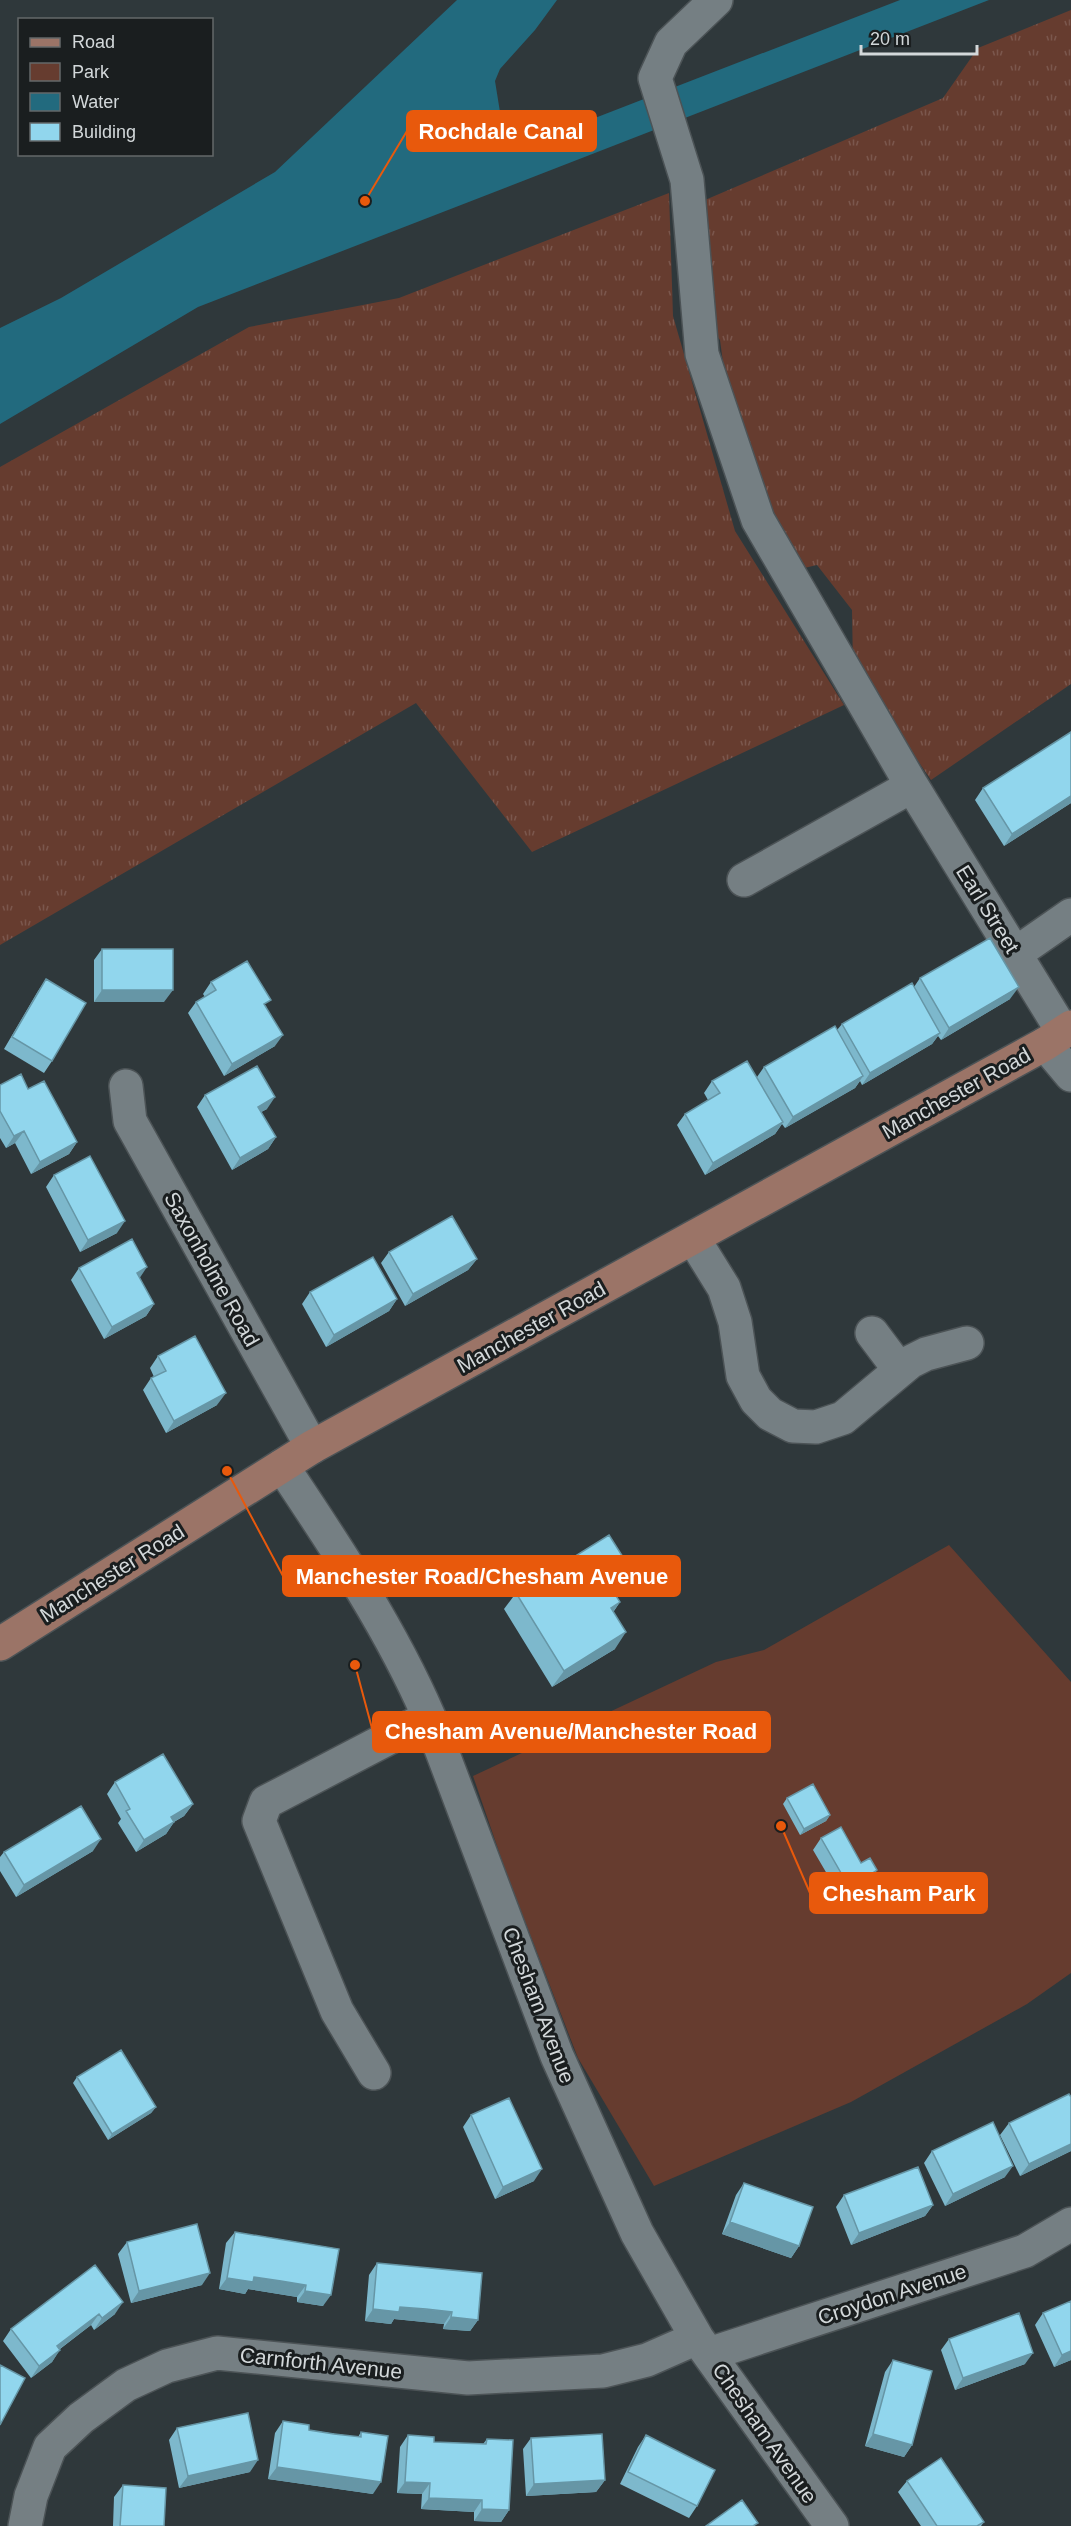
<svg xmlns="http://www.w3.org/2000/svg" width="1071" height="2526" font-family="Helvetica,sans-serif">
<defs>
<pattern id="grass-tufts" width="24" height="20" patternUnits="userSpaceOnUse" patternTransform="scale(1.5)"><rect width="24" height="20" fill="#663c2f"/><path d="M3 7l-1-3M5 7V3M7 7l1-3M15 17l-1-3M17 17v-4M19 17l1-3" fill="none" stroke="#7b574d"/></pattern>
</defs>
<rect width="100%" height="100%" fill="#2f383b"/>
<path fill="url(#grass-tufts)" d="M1071,10v674l-140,96 -78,-114 -1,-56 -35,-45 -17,4 -54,-109 -19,-68 -7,-52 -14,-17 -1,-123 238,-102 35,-50z
M669,193l4,123 62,215 109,174 -312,147 -116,-149 -416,242v-478l249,-140 150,-29z"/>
<path fill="#663c2f" d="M949,1545l122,137v291l-44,31 -176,98 -197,84 -76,-128 -71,-183 -34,-99 243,-114 48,-12z"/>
<path fill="#226a7e" d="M457,0h100l-22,30 -35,39 -5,12 5,31 10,15 19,6 22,2 349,-135h89l-791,307 -198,117v-96l61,-30 214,-126z"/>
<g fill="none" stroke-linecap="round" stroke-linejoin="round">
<g stroke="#4c5356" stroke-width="36">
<path id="minor" d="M716,0l-45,43 -16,35 32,102 15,174 56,166 154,266 151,246
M744,880l168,-94
M1015,954l56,-39
M1045,1044l26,31
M126,1086l4,35 182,326
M693,1238l31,50 11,34 8,54 13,24 14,14 23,12 23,1 27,-9 67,-56 16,-8 41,-11
M872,1333l27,36
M282,1466c54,81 108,161 147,251l128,339 80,177 60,105 135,188
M374,2073l-37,-62 -78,-190 7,-19 163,-85
M709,2354l316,-103 46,-27
M25,2526l6,-30 19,-49 31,-29 45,-33 41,-19 50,-13 251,25 135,-7 44,-11 50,-22"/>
</g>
<g stroke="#4c5356" stroke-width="36">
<path id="major" d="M0,1644l312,-197 733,-403 26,-17"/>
</g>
<use href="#minor" stroke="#757f83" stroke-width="33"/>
<use href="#major" stroke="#9b7467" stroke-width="33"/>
</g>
<path fill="#7db8cc" d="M983,788l88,15 -67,43 -29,-46z
M102,949l62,53h-70v-42z
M920,978l90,21 -69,41 -3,-4 -6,8 -70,41 -2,-4 -5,7 -70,40 -3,-4 -7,10 -70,41 -28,-50 8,-11 23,-14 -4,-7 8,-12 45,-4 7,-10 73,-37 5,-6 72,-37z
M46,979l6,82 -8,12 -40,-24 34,-58z
M211,982l55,24 9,40 -51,30 -36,-63 8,-11 9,-5 -2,-3z
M0,1085l28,4 49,53 -8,12 -38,20 -16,-31 -9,5 -6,-10z
M205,1095l62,14 -6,3 15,25 -8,12 -36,21 -35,-63z
M54,1175l63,58 -37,19 -34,-65z
M389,1252l88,7 -9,11 -63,36 -24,-43z
M79,1268l75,36 -8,12 -42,23 -33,-59z
M310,1292l87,7 -8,12 -63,36 -24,-43z
M158,1356l59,49 -51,28 -23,-43 8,-12 3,-1 -4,-9z
M616,1581l-7,5 11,16 -6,9 1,38 -63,38 -48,-78 12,-16z
M115,1782l78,22 -9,12 -10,6 -8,12 -30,18 -18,-29 3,-4 -14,-25z
M787,1798l43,17 -4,6 -26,14 -17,-31z
M821,1838l40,25 16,7 -14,23 -20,11 -4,-8 -11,6 -7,-11 9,-12 -17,-29z
M93,1851l-77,46 -16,-26v-14l4,-5z
M77,2077l79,30 -5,6 -43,27 -35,-57z
M471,2115l63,66 -39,18 -32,-72z
M1009,2123l62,28 -51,25 -20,-41z
M932,2151l73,26 -60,29 -21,-43z
M744,2183l55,63 -8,12 -69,-24 14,-39z
M844,2195l89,10 -8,11 -74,29 -15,-38z
M235,2232l104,17 -16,57 -26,-4v-5l-49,-8 -3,5 -26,-5 7,-46z
M127,2242l75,43 -71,18 -13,-49z
M377,2263l101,57 -8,11 -27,-2 1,-5 -50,-5 -3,5 -26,-3 4,-46z
M95,2265l20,49 -21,16 -3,-5 -31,24 -8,13 -21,16 -28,-37 8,-12z
M1071,2301v59l-17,7 -19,-42 8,-12z
M949,2339l76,25 -70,26 -14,-40z
M893,2360l19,85 -8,12 -39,-11 20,-74z
M283,2421l26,9 49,7 3,-5 12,62 -105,-15 7,-46z
M177,2428l73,44 -71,16 -10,-48z
M408,2435l26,7 49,2 4,-5 22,71 -8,12 -27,-1v-9l-53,-3 1,-15 -25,-1 3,-46z
M646,2435l51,71 -8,12 -69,-34 18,-37z
M531,2438l74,42 -9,12 -70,4 -3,-47z
M907,2481l77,41 -3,4h-60l-23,-34z
M123,2485l41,41h-51l1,-29z"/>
<path fill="#6696a6" d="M1071,796v7l-67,43 8,-12z
M1019,987l-9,12 -69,41 8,-12z
M102,990h71l-9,12h-70z
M940,1033l-8,11 -70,41 8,-12z
M283,1035l-8,11 -51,30 8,-12z
M863,1076l-8,12 -70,40 8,-11z
M275,1097l-8,12 -17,9 8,-11z
M783,1122l-8,12 -70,41 8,-12z
M24,1131l-9,12 -9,5 8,-12z
M276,1137l-8,12 -36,21 8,-12z
M77,1142l-8,12 -38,20 9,-12z
M125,1221l-8,12 -37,19 8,-12z
M477,1259l-9,11 -63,36 8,-12z
M147,1267l-8,12 -2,-6z
M397,1299l-8,12 -63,36 8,-12z
M154,1304l-8,12 -42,23 8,-12z
M226,1393l-9,12 -51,28 8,-12z
M628,1565l-12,16 -23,14 12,-16z
M620,1602l-12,17 3,-11z
M626,1632l-11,17 -63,38 12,-16z
M193,1804l-9,12 -21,12 8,-11z
M830,1815l-4,6 -26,14 4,-6z
M174,1822l-8,12 -30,18 8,-12z
M101,1839l-8,12 -77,46 8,-12z
M877,1870l-8,12 -1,-6z
M871,1881l-8,12 -20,11 8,-12z
M847,1885l-8,11 -11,6 8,-11z
M156,2107l-5,6 -43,27 4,-6z
M1071,2144v7l-51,25 9,-12z
M1013,2166l-8,11 -60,29 8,-12z
M542,2169l-8,12 -39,18 8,-12z
M933,2205l-8,11 -74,29 8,-12z
M730,2222l69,24 -8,12 -69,-24z
M210,2273l-8,12 -71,18 8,-12z
M254,2277l52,8 -9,12 -49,-8 -3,5 -26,-5 8,-11z
M305,2291l26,4 -8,11 -26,-4z
M123,2302l-8,12 -21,16 8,-12z
M400,2307l52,5 -8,12 -50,-5 -3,5 -26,-3 8,-12z
M99,2314l-8,11 -42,32 8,-11z
M451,2317l27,3 -8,11 -27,-2z
M60,2350l-8,12 -21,16 8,-12z
M1071,2351v9l-17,7 8,-12z
M1033,2353l-8,11 -70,26 8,-12z
M873,2434l39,11 -8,12 -39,-11z
M258,2460l-8,12 -71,16 9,-12z
M277,2467l104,15 -8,12 -105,-15z
M605,2480l-9,12 -70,4 8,-12z
M405,2482l25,1 -8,11 -25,-1z
M429,2498l53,2 -8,12 -53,-3z
M482,2509l27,1 -8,12 -27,-1z"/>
<path fill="#91d6ed" stroke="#6696a6" stroke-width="1.5" d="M1071,732v64l-59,38 -29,-46z
M990,938l29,49 -70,41 -29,-50z
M102,949h71v41h-71z
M247,961l24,39 -7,4 19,31 -51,29 -36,-62 20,-12 -5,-8z
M46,979l40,24 -34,58 -40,-24z
M912,983l28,50 -70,40 -28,-49z
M835,1026l28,50 -70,41 -29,-50z
M747,1061l36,61 -70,41 -28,-49 35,-21 -8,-12z
M257,1066l18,31 -17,10 18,30 -36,21 -35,-63z
M21,1074l7,15 16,-8 33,61 -37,20 -16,-31 -10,5 -14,-25v-26z
M90,1156l35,65 -37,19 -34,-65z
M452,1216l25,43 -64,35 -24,-42z
M132,1239l15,28 -10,6 17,31 -42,23 -33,-59z
M373,1257l24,42 -63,36 -24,-43z
M195,1336l31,57 -52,28 -23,-43 15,-7 -8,-15z
M609,1535l19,30 -23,14 15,23 -9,6 15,24 -62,39 -48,-78z
M163,1754l30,50 -22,13 3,5 -30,18 -18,-29 4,-2 -15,-27z
M813,1784l17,31 -26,14 -17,-31z
M81,1806l20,33 -77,46 -20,-33z
M841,1827l20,36 9,-5 7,12 -9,6 3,5 -20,11 -4,-7 -11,6 -6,-12 11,-6 -20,-35z
M121,2050l35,57 -44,27 -35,-57z
M1069,2094l2,3v47l-42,20 -20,-41z
M509,2098l33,71 -39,18 -32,-72z
M993,2122l20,44 -60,28 -21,-43z
M918,2167l15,38 -74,28 -15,-38z
M744,2183l69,24 -14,39 -69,-24z
M197,2224l13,49 -71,18 -12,-49z
M235,2232l104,17 -8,46 -26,-4 1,-6 -25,-4 -27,-4 -1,5 -26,-4z
M377,2263l105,10 -4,47 -27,-3 1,-5 -26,-3 -26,-2 -1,5 -26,-3z
M95,2265l28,37 -21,16 -3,-4 -42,32 3,4 -21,16 -28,-37z
M1071,2301v50l-9,4 -19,-42z
M1019,2313l14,40 -70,25 -14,-39z
M893,2360l39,11 -20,74 -39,-11z
M0,2365l25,13 -25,47z
M248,2413l10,47 -70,16 -11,-48z
M283,2421l26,4v5l25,4 27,3v-5l27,4 -7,46 -104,-15z
M602,2434l3,46 -71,4 -3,-46z
M408,2435l26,2v5l52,2 1,-5 26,1 -4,70 -27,-1v-9l-53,-2 1,-15 -25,-1z
M646,2435l69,35 -18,36 -69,-34z
M941,2458l43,64 -7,4h-40l-30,-45z
M123,2485l43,3 -2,38h-44z
M742,2500l16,23 -5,3h-47z"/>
<g text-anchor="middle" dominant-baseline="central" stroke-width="6" stroke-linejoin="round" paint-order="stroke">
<g font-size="21" fill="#d3d8da" stroke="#1a1e1f">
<text transform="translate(988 909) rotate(58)">Earl Street</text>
<text transform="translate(956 1093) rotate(-29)">Manchester Road</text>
<text transform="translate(212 1269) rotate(61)">Saxonholme Road</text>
<text transform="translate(531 1327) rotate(-29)">Manchester Road</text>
<text transform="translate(112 1573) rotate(-32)">Manchester Road</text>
<text transform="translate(539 2005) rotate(69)">Chesham Avenue</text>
<text transform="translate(892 2294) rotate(-18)">Croydon Avenue</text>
<text transform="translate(321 2363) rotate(6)">Carnforth Avenue</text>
<text transform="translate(765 2433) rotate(55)">Chesham Avenue</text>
</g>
</g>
<path fill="none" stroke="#e8590c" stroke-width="2" d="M365 201L407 131M227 1471L283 1576M355 1665L373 1732M781 1826L810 1893"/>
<g fill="#e8590c" stroke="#1a1e1f" stroke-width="2">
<circle cx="365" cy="201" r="6"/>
<circle cx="227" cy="1471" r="6"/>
<circle cx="355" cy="1665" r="6"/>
<circle cx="781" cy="1826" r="6"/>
</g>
<g fill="#e8590c" stroke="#e8590c" stroke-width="2">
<rect x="407" y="111" width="189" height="40" rx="6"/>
<rect x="283" y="1556" width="397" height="40" rx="6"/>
<rect x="373" y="1712" width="397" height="40" rx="6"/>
<rect x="810" y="1873" width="177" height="40" rx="6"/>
</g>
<g font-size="22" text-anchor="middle" font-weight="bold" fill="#fff">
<text x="501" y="139">Rochdale Canal</text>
<text x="482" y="1584">Manchester Road/Chesham Avenue</text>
<text x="571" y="1739">Chesham Avenue/Manchester Road</text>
<text x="899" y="1901">Chesham Park</text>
</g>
<rect x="18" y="18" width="195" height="138" fill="#1a1e1f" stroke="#64686a" stroke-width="1.5"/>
<rect x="30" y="38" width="30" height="9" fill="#9b7467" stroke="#64686a" stroke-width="1.5"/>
<text x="72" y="48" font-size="18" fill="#d3d8da">Road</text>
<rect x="30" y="63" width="30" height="18" fill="#663c2f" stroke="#64686a" stroke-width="1.5"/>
<text x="72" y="78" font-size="18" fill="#d3d8da">Park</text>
<rect x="30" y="93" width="30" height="18" fill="#226a7e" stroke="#64686a" stroke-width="1.5"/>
<text x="72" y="108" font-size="18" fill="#d3d8da">Water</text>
<rect x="30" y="123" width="30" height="18" fill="#91d6ed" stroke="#64686a" stroke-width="1.5"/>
<text x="72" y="138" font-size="18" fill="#d3d8da">Building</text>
<path d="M861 45v9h116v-9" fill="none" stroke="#d3d8da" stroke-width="3"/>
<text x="870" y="45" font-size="18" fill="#d3d8da" stroke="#1a1e1f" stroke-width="4.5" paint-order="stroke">20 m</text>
</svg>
